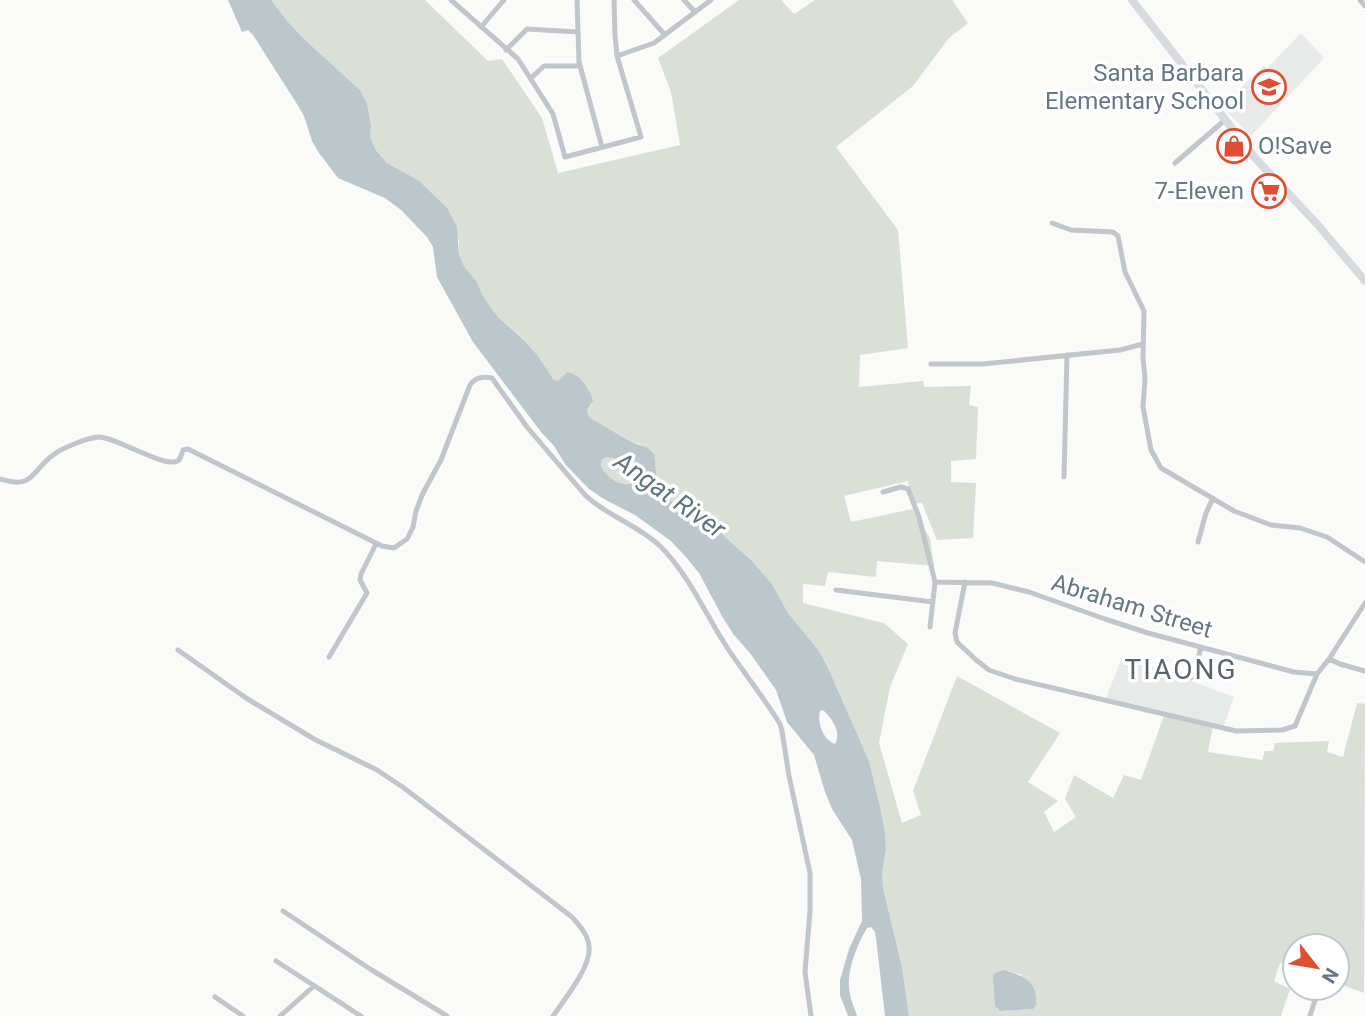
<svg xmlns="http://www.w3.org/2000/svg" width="1365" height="1016" font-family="Roboto,sans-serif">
<rect width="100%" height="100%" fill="#fafaf8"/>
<path fill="#e8eae9" d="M1301,33l23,25 -73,78 -30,-30 43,-40 3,2z
M1123,655l111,42 -11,31 -117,-30z"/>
<path fill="#dadfd7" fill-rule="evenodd" d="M271,0h154l63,61 14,-2 40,59 16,55 122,-28 -9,-53 -13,-34 81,-58h42l13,14 21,-14h137l16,23 -19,15 -36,48 -77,61 62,83 10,118 -48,7 -1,32 64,-6 1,6 47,-1 -2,19 9,2 -2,52 -25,2v21l25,1 -3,55 -36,2 -15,-37 -10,1 -4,-23 -64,15 7,26 62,-13 17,29 4,28 -57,-5 -1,16 -48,-5 -3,14 -22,-2v19l81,20 24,21 -18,43 -11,56 23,80 19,-8 -8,-24 44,-115 103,57 -32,49 30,19 -14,11 10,20 22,-15 -11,-18 9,-24 39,23 11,-23 17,5 24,-67 48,12 -5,27 54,8 3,-9h8l2,-8 54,-2 -2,11 16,5 14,-54 8,1 -1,289 -27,-10v-37h-42v22l-15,-5 -6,18 16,8 -9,27h-372l-7,-49 -19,-79 -1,-14 4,-25 -1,-17 -4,-21 -12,-50 -40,-91 -10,-19 -31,-38 -16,-29 -21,-24 -37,-33 -46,-28 -8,-11 -3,-8 -2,-16 -15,-20 -9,-2 -42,-25 -2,-7 5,-6c-2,-18 -8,-28 -27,-30l-7,7 -5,-2 -32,-43 -22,-18 -8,-10 -9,-14 -5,-12 -13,-16 -5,-11v-15l-41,-60 -31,-17 -12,-14 -5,-13 1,-10 -11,-36 -56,-51 -16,-17zM1004,970l18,5 11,34 -32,2 -4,-2z
M606,457l28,6 6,4 2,10c-13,15 -34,4 -41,-11l1,-6z"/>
<path fill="#bbc7cb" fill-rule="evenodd" d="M228,0h43l17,22 16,17 56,51 7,14 4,22 -1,10 5,13 12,14 31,17 29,28 10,19 2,28 5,11 13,16 5,12 9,14 8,10 21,18 17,19 16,24 5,2 9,-9c15,4 22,15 26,29l-6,9 2,7 42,25 17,6 6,6 3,26 3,8 8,11 46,28 37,33 21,24 16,29 31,38 10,19 40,91 12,50 4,21 1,17 -4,25 1,14 19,79 7,49h-24l-9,-78 -1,-6 -4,-5 -4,1c-10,17 -22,46 -17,66 1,7 5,15 7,22h-9l-8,-21v-15l9,-31 13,-28 -1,-42 -9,-39 -20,-31 -7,-17 -11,-37 -27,-33 -11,-32 -26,-37 -16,-18 -11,-17 -24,-45 -14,-17 -14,-15 -36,-26 -31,-16 -15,-10 -24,-25 -11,-18 -13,-14 -68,-90 -36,-65 -4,-30 -6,-10 -26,-27 -16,-12 -47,-20 -19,-25 -7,-12 -8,-25 -7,-12 -44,-69 -5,-5 -6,2zM606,457l28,6 6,4 2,10c-13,15 -34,4 -41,-11l1,-6zM823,710c9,8 19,23 12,34 -12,-4 -18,-21 -15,-33z
M1004,970c20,6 34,11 32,35l-3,4 -33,2 -5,-5 -2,-31 4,-3z"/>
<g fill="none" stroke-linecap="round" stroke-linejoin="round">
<path stroke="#c1c6ca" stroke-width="5" d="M451,0l67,59 35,55 12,43 76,-20 -24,-81 -2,-21 -1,-35
M577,0l2,62 23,85
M634,0l31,35
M684,0l11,12
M1360,0l5,6
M481,27l23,-27
M506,50l21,-21 51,3
M617,56l37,-13 57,-43
M531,78l13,-12h36
M1175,163l50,-43
M1052,223l19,7 42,2 5,4 7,36 19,39 -1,47 2,21 -2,28 8,43 10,18 73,43 37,14 29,3 27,9 38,25
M931,364h52l137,-14 23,-6
M1064,477l3,-122
M0,479c34,11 31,-8 53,-24 9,-7 34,-17 45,-18 17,-1 70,34 81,23 2,-3 3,-7 4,-10l5,-1 194,97 12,2 13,-9 6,-12 3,-16 7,-18 18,-33 29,-75c5,-8 13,-9 22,-7l35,49 58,68c22,21 53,30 75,51 30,30 45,68 68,103 17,25 36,49 52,75l2,7 7,45 21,97v38l-5,61 6,44
M883,492l18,-5 7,2 11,28 16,65 -5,45
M1198,542l8,-29 7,-15
M935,582l57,1 37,9 76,27 43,14 146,39 23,2
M965,582l-10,51 2,9 18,17 14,11 26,9 221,52 46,-1 13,-4 22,-52 12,-15 36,-56
M836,590l97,12
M178,650l68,48 68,41 63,31 27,18 168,129c8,9 16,18 17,29 3,20 -25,54 -36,70
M329,657l38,-64 -7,-13 1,-6 15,-30
M1329,659l11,5 25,7
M1191,678l4,-8 6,-23
M283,911l87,58 77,47
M276,961l85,55
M215,997l28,19
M280,1016l34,-30
M1310,1016l9,-28"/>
<path stroke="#d6dcde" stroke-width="8" d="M1132,0l124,159 62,66 47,56"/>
</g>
<defs>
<g id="school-ring" transform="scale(1.75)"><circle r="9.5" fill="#fff" stroke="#df4d33" stroke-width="1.5"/><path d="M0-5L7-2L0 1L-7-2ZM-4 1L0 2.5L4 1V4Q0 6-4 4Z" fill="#df4d33"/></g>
<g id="shop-ring" transform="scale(1.75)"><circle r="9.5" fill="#fff" stroke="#df4d33" stroke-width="1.5"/><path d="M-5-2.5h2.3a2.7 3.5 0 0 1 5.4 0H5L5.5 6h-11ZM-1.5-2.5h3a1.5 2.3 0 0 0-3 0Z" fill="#df4d33"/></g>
<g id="supermarket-ring" transform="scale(1.75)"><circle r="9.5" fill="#fff" stroke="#df4d33" stroke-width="1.5"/><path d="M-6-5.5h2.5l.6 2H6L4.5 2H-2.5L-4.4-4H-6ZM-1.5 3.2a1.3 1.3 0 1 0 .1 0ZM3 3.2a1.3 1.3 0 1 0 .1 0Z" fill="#df4d33"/></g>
</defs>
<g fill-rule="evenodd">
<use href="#school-ring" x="1269" y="87"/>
<use href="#shop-ring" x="1234" y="146"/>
<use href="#supermarket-ring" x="1269" y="191"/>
</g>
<g text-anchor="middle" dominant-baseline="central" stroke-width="7" stroke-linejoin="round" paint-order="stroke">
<g font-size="24" fill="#667882" stroke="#fff" text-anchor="end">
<text x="1244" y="73">Santa Barbara<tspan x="1244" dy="28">Elementary School</tspan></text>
<text x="1258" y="146" text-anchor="start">O!Save</text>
<text x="1244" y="191">7-Eleven</text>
</g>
<g font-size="24" fill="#667882" stroke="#fff">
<text transform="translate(1132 606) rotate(17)">Abraham Street</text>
</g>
<g font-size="26" font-style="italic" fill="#60767c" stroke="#fff">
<text transform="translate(670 495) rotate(35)">Angat River</text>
</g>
<g font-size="28" letter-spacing="2" fill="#58656d" stroke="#fff">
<text x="1181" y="669">TIAONG</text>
</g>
</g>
<g transform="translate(1316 967) rotate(121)"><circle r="33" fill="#ffffff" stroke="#c2c9cd" stroke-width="2"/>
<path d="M0-5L12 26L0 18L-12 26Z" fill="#df4d33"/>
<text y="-10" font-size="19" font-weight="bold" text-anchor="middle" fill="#667882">N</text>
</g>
</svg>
